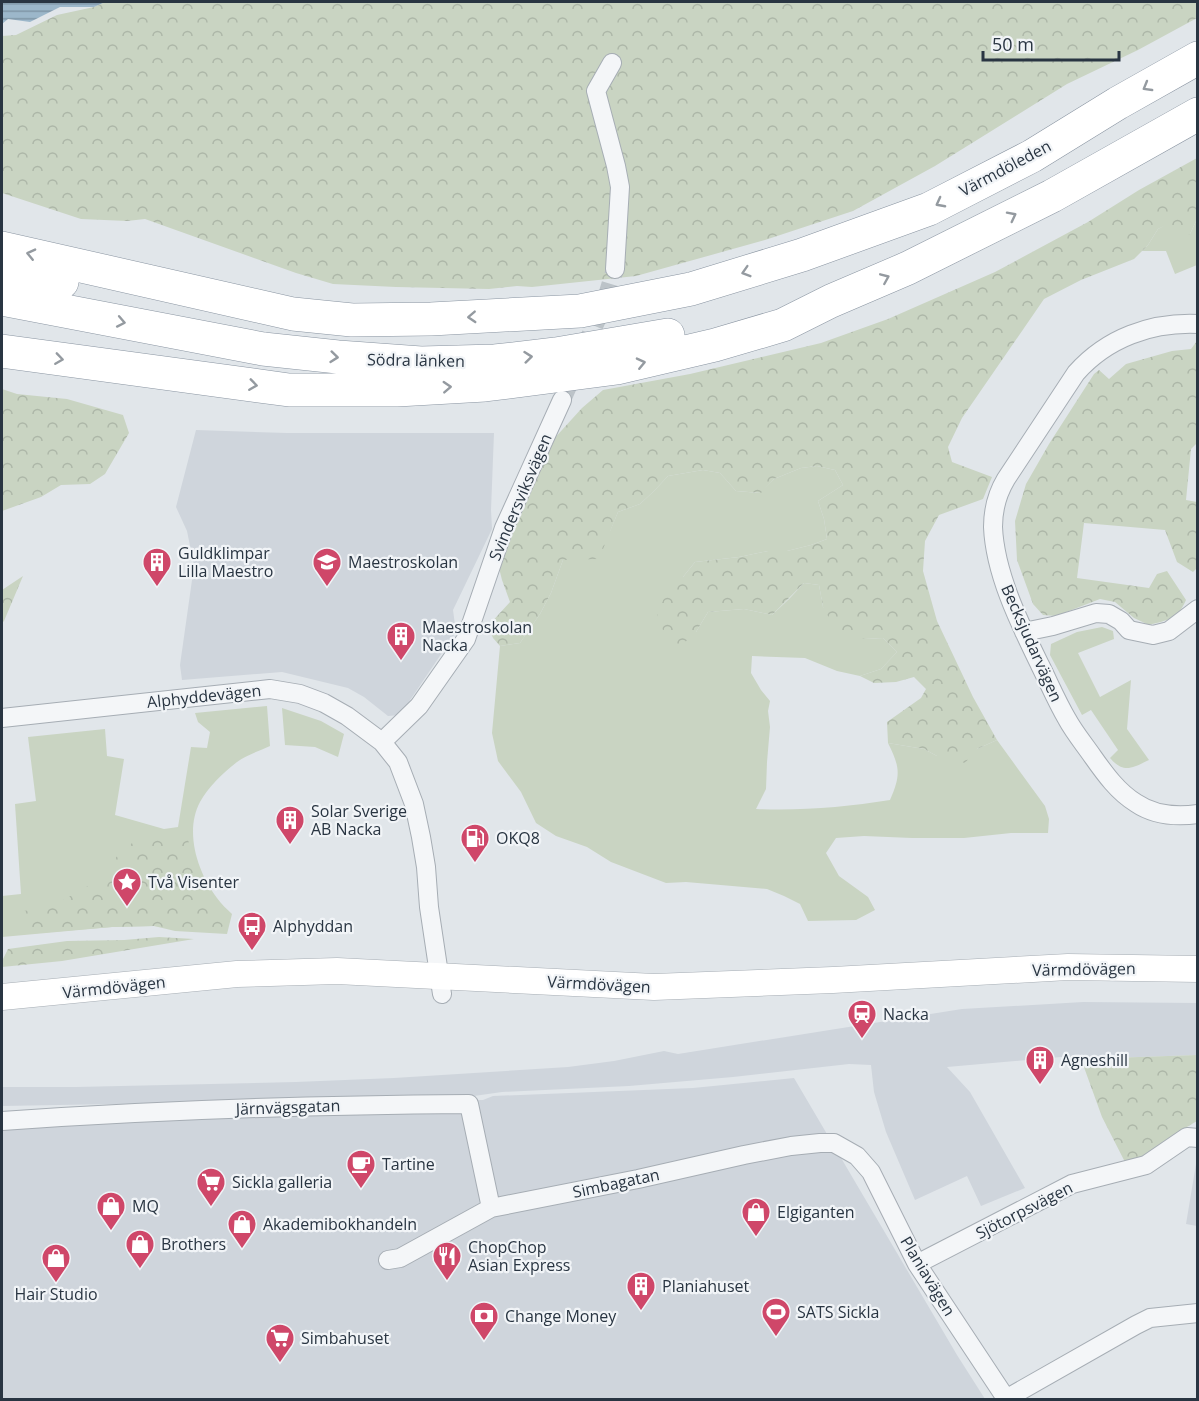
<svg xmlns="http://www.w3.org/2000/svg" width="1199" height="1401" font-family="'Open Sans',sans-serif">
<defs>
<pattern id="forest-crowns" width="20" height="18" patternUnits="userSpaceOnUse" patternTransform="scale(1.5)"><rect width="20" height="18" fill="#c9d4c2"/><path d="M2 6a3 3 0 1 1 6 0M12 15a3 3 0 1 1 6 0" fill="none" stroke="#adb7a8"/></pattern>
<pattern id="water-rules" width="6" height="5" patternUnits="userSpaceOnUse" patternTransform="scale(1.5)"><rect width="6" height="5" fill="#9cb7ca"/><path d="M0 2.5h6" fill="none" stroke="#7f96a6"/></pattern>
</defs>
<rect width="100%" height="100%" fill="#e1e6ea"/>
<path fill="#cfd5dc" d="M196,430l91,3h207l-3,77 1,19 -39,81 3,22 -56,83 -12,1 -24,-19 -16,-9 -66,-16 -100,8 -2,-15 14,-99 -7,-35 -11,-24z
M1083,1002l114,1v52l-116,4 -20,-2 -114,10 23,25 55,96 -44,18 -14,-30 -52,24 -29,-68 -12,-40 -3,-27 -22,-1 -116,13 -104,9 -127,6 -42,6 -458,8v-19h74l220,-5 98,-4 174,-11 46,-6 50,-10 14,3 284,-45z
M794,1078l163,277 28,44h-983v-286l255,-9 226,-4 10,-4 200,-8z
M1197,1158v68l-11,-2z"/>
<path fill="#c9d4c2" d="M1197,219v46l-22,9 -9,-23h-24l6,-6 10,-16 11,-6 21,11z
M817,466l18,4 8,15 -25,16 6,18 3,20 -16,6 -24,6h-19l-29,6 -44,5 -12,15 13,55 12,-20 36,-3 28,6 17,-16 15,-16 15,2 4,22 42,32 18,-1 14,14 -16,17 -21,7 -23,-5 -32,-13 -53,-2 -1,17 10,17 9,11 -2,10 2,16 -3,35 -1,27 -10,20c45,2 90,-2 134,-9 11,-25 10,-33 -2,-57l36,6 13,7 40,-7 20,-9 48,66 4,13 -1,14h-37l-47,5h-52l-48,-2 -28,2 -10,15 13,23 29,21 7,13 -19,10 -48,1 -8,-17 -16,-8 -17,-7 -81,-7 -20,1 -55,-21 -24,-15 -31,-11 -20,-13 -15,-31 -23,-31 -6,-28 8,-87 20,-3 20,-29 11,-21 12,-33 47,-29 8,-19 22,-8 14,-13 14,-15 35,-6 17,3 16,18 24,2 14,-14 27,-11z
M1102,627l11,4 1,8 -36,14 22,44 31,-17 -4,49 22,31c-17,8 -25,14 -39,-2l8,-8 -27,-40 -9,5 -32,-60 1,-11 26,-12z
M267,706l3,40c-11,5 -23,9 -33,16 -14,11 -29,25 -37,40 -16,30 -2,71 17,96 4,6 10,11 15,16l-5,20 -52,-3 -21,-5 -42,1 -110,10v-41l19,-2 -6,-90 21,-3 -8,-64 77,-8 2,27 17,3 -9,56 49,14 14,-2 13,-80 16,1 3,-16 -12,-10 -3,-9z
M282,708l39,13 23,13 -6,23 -23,-10 -30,-2z"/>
<path fill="url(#forest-crowns)" d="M105,2h1092v16l-59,32 -71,34 -132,82 -82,45 -88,29 -129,36 -104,11 -15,-1 -28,3 -93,-2 -63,-3 -37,-11 -151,-54 -18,2 -46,-2 -79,-26v-157l14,-1 41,-20 37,-8z
M1197,158v61l-7,15 -11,4 -10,-14 -11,5 -10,16 -14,14 -53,21 -37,19 -82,119 -14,29 4,15 40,15 -9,22 -44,16 -14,26 -2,30 14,50 36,76 24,43 -20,9 -12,14 -28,-7 -13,-7 -36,-6 -1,-21 34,-24 5,-9 -12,-12 -18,5 -22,1 -14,-7 21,-7 16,-17 -14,-14 -18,1 -30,-10 -12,-22 -4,-22 -15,-2 -32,32 -28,-6 -36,3 -12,20 -14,13 -15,-4 -10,-27 7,-16 19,-21 12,-15 44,-5 29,-6h19l24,-6 16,-6 -3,-20 -6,-18 25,-16 -8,-15 -18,-4 -16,2 -27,11 -13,14 -25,-2 -16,-18 -17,-3 -35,6 -14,15 -14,13 -22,8 -19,47 -36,1 -12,33 -11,21 -20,29 -20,3 -7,-8 -5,-12 22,-24 -8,-22 -5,-20 55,-119 30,-33 21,-18 87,-16 131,-31 67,-24 107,-47 93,-50 51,-32z
M1197,341v102l-6,6 -5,51 11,2v66l-4,4 -16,-10 -12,-32 -81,-7 -7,55 72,10 8,-14 10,-3 19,29c-8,19 -18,20 -37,25l-15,-7 -19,-16 -15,-3 -44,17 -13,-1 -10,-11 -16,-44 -2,-39 11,-37 23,-40 45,-70 5,-4 10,9 17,-15 46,-13 19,-2z
M2,389l15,5 50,5 56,16 6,18 -24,41 -15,10 -29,1 -20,12 -39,14z
M23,576l-19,45 -2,2v-33z
M141,837l47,1c5,34 11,57 40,78l-8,15 -66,-5 -42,1 -97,8 6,-24 27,-2 50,-29 24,-30z
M159,937l35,2 -132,22 -60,6v-6l6,-12 59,-8 57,-1z
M1197,1055v66l-22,13 -27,23 -22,7 -24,-47 -21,-58z"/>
<path fill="url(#water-rules)" d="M2,2h103l-11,5h-34l-30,15 -22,-3 -6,5z"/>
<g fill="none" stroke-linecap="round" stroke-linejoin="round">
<path stroke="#bcc3c8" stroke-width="18" stroke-dasharray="18 9" stroke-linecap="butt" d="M562,400l44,-101 9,-30"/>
<g stroke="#a6adb4" stroke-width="20">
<path id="minor" d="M612,63l-16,28 20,75 4,21 -5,82
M1198,324c-47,-2 -91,14 -122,49l-70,106c-9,15 -13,31 -13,48 2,47 27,97 47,138 9,18 17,37 27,54 7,13 17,25 26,38 12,17 25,35 43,46 19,13 40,14 62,11
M1024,632l29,-6 43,-13 13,1 12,7 8,9 24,5 16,-4 29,-22
M2,718l268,-29 30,5 24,9 23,13 35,26 16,20 16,42 7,33 5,30 3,40 13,87
M382,742l37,-36 47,-67 38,-111 58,-128
M2,1121c155,-11 311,-16 467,-17l22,104
M388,1260l12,-2 91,-50 147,-29 106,-24 47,-9 29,-3h14l23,13 14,16 46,92 90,136
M917,1264l155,-80 74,-19 41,-28 11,1
M1004,1400l132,-75 14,-7 48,-5"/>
</g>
<g stroke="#a6adb4" stroke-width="27">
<path id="secondary" d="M2,997l235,-23 100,-3 317,16 179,-7 235,-13 130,2"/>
</g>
<g stroke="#8994a1" stroke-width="34">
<path id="motorway" d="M2,248l291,66 59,6 79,-1 149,-8 111,-22 111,-34 127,-46 103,-53 86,-53 80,-45
M2,272l60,10
M2,299l261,50 75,8 83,6 74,-2 61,-7 112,-19
M2,351l287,39h108l88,-5 132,-17 98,-23 68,-20 48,-24 77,-33 144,-72 146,-82"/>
</g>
<use href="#minor" stroke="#f4f6f8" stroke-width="18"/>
<use href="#secondary" stroke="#fff" stroke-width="26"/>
<use href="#motorway" stroke="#fff" stroke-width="33"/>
</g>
<defs><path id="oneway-chevron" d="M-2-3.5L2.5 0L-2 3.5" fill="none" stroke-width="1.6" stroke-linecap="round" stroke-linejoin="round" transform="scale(1.5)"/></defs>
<g stroke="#949aa0">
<use href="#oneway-chevron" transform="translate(1147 87) rotate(150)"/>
<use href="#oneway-chevron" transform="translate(940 203) rotate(152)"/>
<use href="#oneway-chevron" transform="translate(1012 216) rotate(-27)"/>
<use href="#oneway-chevron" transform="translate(31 254) rotate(-167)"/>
<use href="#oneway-chevron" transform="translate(746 272) rotate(163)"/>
<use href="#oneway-chevron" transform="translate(885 278) rotate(-23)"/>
<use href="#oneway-chevron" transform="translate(472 317) rotate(177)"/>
<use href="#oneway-chevron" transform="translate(121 322) rotate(11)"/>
<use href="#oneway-chevron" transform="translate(334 357) rotate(6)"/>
<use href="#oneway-chevron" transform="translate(528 357) rotate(-6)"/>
<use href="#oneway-chevron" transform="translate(59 359) rotate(8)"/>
<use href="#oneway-chevron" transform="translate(641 363) rotate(-13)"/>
<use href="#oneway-chevron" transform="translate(253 385) rotate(8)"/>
<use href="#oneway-chevron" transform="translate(447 387) rotate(-3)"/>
</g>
<defs>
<g id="building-pin" transform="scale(1.5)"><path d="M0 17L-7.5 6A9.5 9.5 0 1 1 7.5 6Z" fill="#cf4769" stroke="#f1f4f7"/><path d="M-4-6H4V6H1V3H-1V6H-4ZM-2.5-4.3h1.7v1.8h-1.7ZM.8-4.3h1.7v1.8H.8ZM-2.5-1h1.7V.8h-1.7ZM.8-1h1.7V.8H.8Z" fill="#fff"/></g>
<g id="school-pin" transform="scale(1.5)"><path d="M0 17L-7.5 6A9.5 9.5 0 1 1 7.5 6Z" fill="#cf4769" stroke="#f1f4f7"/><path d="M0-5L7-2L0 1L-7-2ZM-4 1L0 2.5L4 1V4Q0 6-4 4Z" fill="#fff"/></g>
<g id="fuel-pin" transform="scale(1.5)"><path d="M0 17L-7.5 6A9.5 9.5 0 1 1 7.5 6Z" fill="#cf4769" stroke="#f1f4f7"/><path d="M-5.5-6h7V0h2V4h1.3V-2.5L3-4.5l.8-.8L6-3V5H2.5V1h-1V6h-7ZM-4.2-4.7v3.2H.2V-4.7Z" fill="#fff"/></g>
<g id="sight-pin" transform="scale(1.5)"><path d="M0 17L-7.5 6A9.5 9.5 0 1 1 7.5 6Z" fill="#cf4769" stroke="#f1f4f7"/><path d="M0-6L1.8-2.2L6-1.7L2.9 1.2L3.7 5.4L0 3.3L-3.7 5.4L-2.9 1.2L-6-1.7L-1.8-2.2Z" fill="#fff"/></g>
<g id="bus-pin" transform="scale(1.5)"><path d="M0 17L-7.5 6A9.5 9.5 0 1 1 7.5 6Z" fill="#cf4769" stroke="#f1f4f7"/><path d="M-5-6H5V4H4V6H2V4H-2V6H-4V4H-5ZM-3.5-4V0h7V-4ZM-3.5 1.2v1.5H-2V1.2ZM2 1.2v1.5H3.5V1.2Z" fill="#fff"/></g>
<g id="station-pin" transform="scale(1.5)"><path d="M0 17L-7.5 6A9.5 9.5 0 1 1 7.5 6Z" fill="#cf4769" stroke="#f1f4f7"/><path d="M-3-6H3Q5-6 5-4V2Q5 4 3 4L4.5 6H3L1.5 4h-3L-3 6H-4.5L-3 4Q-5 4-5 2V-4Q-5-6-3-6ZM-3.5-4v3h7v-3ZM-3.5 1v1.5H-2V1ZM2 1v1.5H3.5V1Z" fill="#fff"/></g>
<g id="cafe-pin" transform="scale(1.5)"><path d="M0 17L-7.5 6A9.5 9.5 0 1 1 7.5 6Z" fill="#cf4769" stroke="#f1f4f7"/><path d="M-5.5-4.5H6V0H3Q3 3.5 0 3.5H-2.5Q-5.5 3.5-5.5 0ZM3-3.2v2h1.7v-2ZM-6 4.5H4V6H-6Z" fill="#fff"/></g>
<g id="supermarket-pin" transform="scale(1.5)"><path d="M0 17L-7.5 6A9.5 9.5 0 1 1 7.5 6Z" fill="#cf4769" stroke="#f1f4f7"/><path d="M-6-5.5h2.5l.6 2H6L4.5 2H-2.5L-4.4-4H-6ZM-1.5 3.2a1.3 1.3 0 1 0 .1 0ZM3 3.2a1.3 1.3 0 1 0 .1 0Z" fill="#fff"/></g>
<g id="shop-pin" transform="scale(1.5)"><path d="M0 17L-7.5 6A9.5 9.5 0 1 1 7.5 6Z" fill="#cf4769" stroke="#f1f4f7"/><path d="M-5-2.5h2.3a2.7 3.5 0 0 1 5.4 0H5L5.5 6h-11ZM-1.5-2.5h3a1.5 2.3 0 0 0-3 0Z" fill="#fff"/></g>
<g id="restaurant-pin" transform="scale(1.5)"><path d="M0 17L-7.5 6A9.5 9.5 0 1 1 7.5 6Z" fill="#cf4769" stroke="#f1f4f7"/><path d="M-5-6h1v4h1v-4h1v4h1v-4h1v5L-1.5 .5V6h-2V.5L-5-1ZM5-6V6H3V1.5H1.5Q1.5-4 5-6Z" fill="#fff"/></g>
<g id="stadium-pin" transform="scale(1.5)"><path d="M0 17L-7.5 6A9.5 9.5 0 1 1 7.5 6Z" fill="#cf4769" stroke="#f1f4f7"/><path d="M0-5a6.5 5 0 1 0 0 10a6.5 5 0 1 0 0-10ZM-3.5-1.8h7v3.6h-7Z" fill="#fff"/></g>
<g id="bank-pin" transform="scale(1.5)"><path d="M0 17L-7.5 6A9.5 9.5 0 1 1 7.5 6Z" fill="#cf4769" stroke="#f1f4f7"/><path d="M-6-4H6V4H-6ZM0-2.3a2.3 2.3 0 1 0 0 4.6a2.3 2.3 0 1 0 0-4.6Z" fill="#fff"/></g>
</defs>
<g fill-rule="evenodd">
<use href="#building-pin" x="157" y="562"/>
<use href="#school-pin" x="327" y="562"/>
<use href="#building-pin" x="401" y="636"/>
<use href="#building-pin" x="290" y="820"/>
<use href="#fuel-pin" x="475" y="838"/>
<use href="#sight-pin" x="127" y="882"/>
<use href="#bus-pin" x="252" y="926"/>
<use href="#station-pin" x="862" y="1014"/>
<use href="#building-pin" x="1040" y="1060"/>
<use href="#cafe-pin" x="361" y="1164"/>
<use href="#supermarket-pin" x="211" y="1182"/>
<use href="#shop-pin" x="111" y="1206"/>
<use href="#shop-pin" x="756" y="1212"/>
<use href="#shop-pin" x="242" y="1224"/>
<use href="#shop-pin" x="140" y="1244"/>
<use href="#restaurant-pin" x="447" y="1256"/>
<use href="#shop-pin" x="56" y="1258"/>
<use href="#building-pin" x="641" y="1286"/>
<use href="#stadium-pin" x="776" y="1312"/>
<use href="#bank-pin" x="484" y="1316"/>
<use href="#supermarket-pin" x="280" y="1338"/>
</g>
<g text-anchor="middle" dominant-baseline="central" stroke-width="4.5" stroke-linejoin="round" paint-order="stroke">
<g font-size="16" fill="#293542" stroke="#f1f4f7">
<text transform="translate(1005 168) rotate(-28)">Värmdöleden</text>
<text transform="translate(416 360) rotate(1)">Södra länken</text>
<text transform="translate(520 497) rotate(-67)">Svindersviksvägen</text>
<text transform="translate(1032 643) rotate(66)">Becksjudarvägen</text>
<text transform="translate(204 696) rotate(-6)">Alphyddevägen</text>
<text transform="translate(1084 969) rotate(-1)">Värmdövägen</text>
<text transform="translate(599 984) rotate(3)">Värmdövägen</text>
<text transform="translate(114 987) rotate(-6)">Värmdövägen</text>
<text transform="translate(288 1107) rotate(-2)">Järnvägsgatan</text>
<text transform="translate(616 1183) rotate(-12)">Simbagatan</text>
<text transform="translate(1024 1210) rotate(-27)">Sjötorpsvägen</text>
<text transform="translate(928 1276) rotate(59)">Planiavägen</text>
</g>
<g font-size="16" fill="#293542" stroke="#f1f4f7" text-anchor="start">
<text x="178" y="553">Guldklimpar<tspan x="178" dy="18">Lilla Maestro</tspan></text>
<text x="348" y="562">Maestroskolan</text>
<text x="422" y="627">Maestroskolan<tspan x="422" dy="18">Nacka</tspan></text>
<text x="311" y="811">Solar Sverige<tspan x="311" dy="18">AB Nacka</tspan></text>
<text x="496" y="838">OKQ8</text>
<text x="148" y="882">Två Visenter</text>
<text x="273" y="926">Alphyddan</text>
<text x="883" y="1014">Nacka</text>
<text x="1061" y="1060">Agneshill</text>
<text x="382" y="1164">Tartine</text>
<text x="232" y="1182">Sickla galleria</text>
<text x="132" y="1206">MQ</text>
<text x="777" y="1212">Elgiganten</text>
<text x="263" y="1224">Akademibokhandeln</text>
<text x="161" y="1244">Brothers</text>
<text x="468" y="1247">ChopChop<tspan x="468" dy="18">Asian Express</tspan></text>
<text x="662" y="1286">Planiahuset</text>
<text x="56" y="1294" text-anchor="middle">Hair Studio</text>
<text x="797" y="1312">SATS Sickla</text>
<text x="505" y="1316">Change Money</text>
<text x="301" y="1338">Simbahuset</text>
</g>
</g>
<rect width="1199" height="1401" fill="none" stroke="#293542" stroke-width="6"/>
<path d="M983 51v9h136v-9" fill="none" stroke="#293542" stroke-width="3"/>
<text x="992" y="51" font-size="18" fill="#293542" stroke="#f1f4f7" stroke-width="4.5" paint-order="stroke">50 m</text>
</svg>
